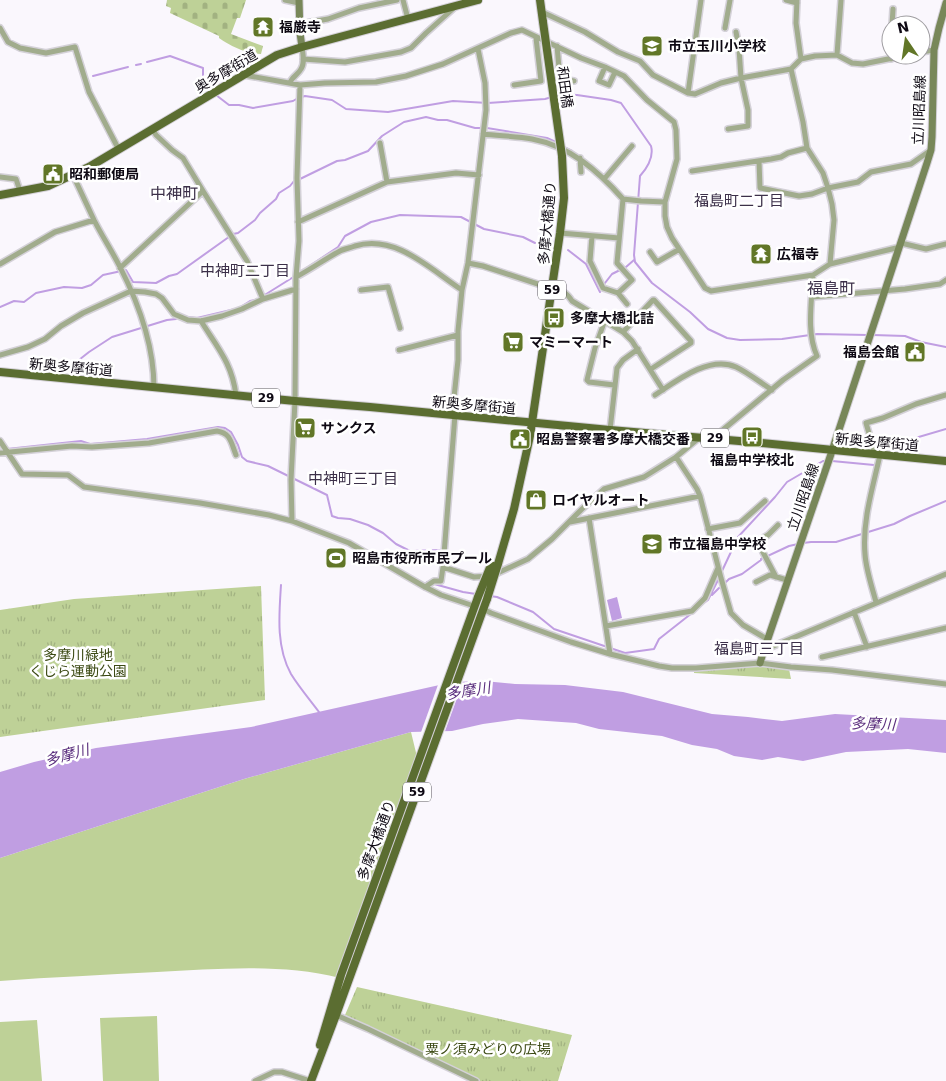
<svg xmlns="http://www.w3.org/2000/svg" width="946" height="1081" font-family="'DejaVu Sans','Noto Sans JP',sans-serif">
<defs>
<pattern id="cemetery-stones" width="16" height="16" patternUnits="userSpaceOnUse" patternTransform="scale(1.25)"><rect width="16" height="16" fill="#bed197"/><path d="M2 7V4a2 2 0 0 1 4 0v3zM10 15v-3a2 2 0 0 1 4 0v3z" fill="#a2b281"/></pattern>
<pattern id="park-tufts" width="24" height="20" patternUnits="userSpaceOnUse" patternTransform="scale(1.25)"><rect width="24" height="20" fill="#bed197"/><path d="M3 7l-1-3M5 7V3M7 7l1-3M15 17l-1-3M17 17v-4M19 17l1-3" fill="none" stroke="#a2b281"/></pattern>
</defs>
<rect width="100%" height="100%" fill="#faf7fd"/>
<path fill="#bed197" d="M411,732l7,29 -78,217c-60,-15 -123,-9 -183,-6 -53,3 -105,5 -157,9v-123l244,-79z
M157,1016l2,65h-56l-3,-63z
M37,1020l5,61h-42v-59z"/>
<path fill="url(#cemetery-stones)" d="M167,0h79l-6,18h-3l-6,16 32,12 -2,8c-16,-1 -29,-7 -42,-16v-2l-49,-23 1,-5 -5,-2z"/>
<path fill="url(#park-tufts)" d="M261,586l4,114 -265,37v-127l74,-11z
M758,666l31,3 2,10 -97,-6v-3z
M357,987l215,48 -14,46h-78l-135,-66z"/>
<path fill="#c09ee2" d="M617,597l5,21 -10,3 -5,-21z
M484,681l31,3 50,1 58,7 89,22 36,3 34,4 53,-7 111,6v33l-38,-4 -62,3 -43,9 -25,-4 -16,3 -28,-4 -17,-7 -25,-4 -30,-9 -63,-7 -23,-6 -58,-4 -35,5 -31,7 -41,1 -167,47 -244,79v-86l34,-10 62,-14 155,-21 202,-45z"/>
<path fill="#faf7fd" d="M453,679h11l-20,55 -24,1 19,-53z"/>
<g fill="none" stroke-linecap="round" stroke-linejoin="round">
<path stroke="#c09ee2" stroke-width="2" d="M147,62l23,-6 33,12v13l8,10
M136,65l5,-1
M93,76l35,-9
M216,95l13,10h10l14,3 40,-7 5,-3 7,-2 27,4 14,9 42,3 65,-11 35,2 57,-4 7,-2
M556,96l5,-2 16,1 34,5 10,3 30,43c3,11 -4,22 -11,30l-6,79 1,7 17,21 38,29 18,17 19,9 13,2 42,-1 35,-5 51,1
M564,147l8,4
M300,179l37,-18 8,-1 23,-9 14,-15 22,-14 22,-5 12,3h9l28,8h12l60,10 11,5
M568,250l18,14 14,28
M305,269l33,-22 7,-11 26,-14 29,-7 61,2 23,12 39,8 12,6
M605,283l7,-9 14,-7 8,-7
M263,296l32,-20
M0,307l14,-6 10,1 12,-9 28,-6 18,1 9,-3 12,-10 23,-5 7,12 23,1 13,-7 8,-2 56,-40 5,-1 17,-13 5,-7 16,-14 3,-6 11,-7 4,-5
M239,308l11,-7 5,-1
M188,317l9,1 38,-9
M873,335l32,1 16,6 25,5
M65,371l24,-19 23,-15 55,-17 9,-1
M888,446l58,-17
M7,449l74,-8 9,3 57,-5 71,-12 7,1 6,4 7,13 4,12 5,4 21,5 59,29 5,21 6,2 12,1 18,6 15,8 13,11 14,7 32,-1
M832,461l42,4
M803,543l8,-1h25l58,-18 16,-8 36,-15
M722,571l16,-34 37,-40 12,-15 36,-21h4
M427,582l36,10 13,2
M726,582l3,-3 13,-5 19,-14v-1l28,-13 9,-2
M281,585c-2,30 -5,62 10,89 8,13 19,26 28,38
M712,595l7,-7
M490,596l7,1 36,15 21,17 71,24 29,-4 5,-10 33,-26
M701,605l7,-5 12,-24"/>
<g stroke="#d4d1d8" stroke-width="8">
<path id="minor" d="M285,0l14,3
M403,0l5,19
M786,0l11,3
M797,0l-1,23 5,36
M542,12l43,20 33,20 22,9 13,14 35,18 7,1 26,-11 20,-5 50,-9 10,-10 14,-3 22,-1 15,8 11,1 45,-9
M300,24l28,-5 31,-11 38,-8
M892,25l1,-16
M0,28l8,14 12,6 26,5 29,-6 14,45 30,58
M725,28l5,-28
M557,46l3,33 14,2
M921,52l13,-2
M837,55l4,-55
M303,59l42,3 56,-10 10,-4 15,-15 29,-26
M891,59v-9
M605,67l-6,14 10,4 6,-13
M791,69l12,53 4,26 16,25 5,15 4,16 2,16 -4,44
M244,75l56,10 25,-2 51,-1 30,-6 37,-12 68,-31 11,-3 59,28 24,9 19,9 23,24 27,22 2,8 1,29 -12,43v14l2,11 5,11 33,50 6,3 102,-16 17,-11 66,-16 3,1
M290,83c2,-7 8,-8 11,-14 4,-6 2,-15 1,-22
M514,85l27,-4 -5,-43
M688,93l13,-93
M728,129l20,-3v-16l-7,-32 -2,-30 -3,-16
M153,130l3,5 16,15 11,8 20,33 44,70 16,38
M483,134c16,2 33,2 49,5 38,7 66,32 91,60l18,2 24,1
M380,143l7,39
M580,158l1,14
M759,161l1,27 39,8 13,-2 16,-6 30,-6 13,-10 40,-8 20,-14
M692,171l79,-12 10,-2 7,-4 19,-5
M73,175c7,15 14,30 21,45 8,16 18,31 26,47 19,37 34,79 34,121
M0,177l16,2 4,12
M605,178l27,-32
M298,222l89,-40 69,-9 23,2
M560,233l59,5
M592,236l-2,25 13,27 15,5 14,-13 -15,-17 6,-64
M901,243l25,6 20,-5
M650,252l7,10 21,-12
M468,263l15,3 70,23c9,1 14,4 19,12l51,31 9,9 31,49
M0,264l55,-32 39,-12
M120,268l83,-77
M296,277c15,-8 29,-18 44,-26 4,-2 10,-3 15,-5 41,-12 75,23 107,44
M361,290l27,-3 12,41
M618,293l9,11
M812,297l93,-8 35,-5 6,-4
M605,320l-10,28 -8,32 2,2 25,3
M201,321c16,26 31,42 35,74
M623,332l30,-32h1l37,41v2l-40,26
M399,350l59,-15
M0,355l28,-8 17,-8 16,-13 22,-13 48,-22 14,1 11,2 6,4 12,16 14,6 13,1 21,-5 20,-7 21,-10 33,-10
M655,395c21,-14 54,-40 81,-28 11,5 25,16 36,23
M610,430l7,-62 6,-8 15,-11
M699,438l-23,19 21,32 3,7 21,82 10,35 12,12 24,14
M713,438l70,-58 34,-24c-11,-24 -5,-55 -4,-81
M0,441l22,33 46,1 16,12 116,16 69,12 23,6 57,22 76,44 16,8 33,11
M0,453l72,-7 20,1 57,-4 68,-12c14,2 14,12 19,24
M875,454l-9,-31 17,-5 33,-14 30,-9
M589,518l21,136
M292,521l-1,-41 4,-79 1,-124 3,-36 -2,-63 3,-93
M570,522l130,-26
M708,529l32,-6 25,-22
M757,541l19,36
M753,544l15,-9 10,-10
M443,567l12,-152 -2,-8 5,-47v-29l4,-41 6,-27 18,-153 -1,-27 -7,-34
M756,582l14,-7 17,5
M425,587l9,-6h7l2,-14 31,10 17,-1 37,-17 24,-20 30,-30 22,-20 40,-12 32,-20
M876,602c-4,-15 -10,-32 -11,-48 -3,-33 8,-67 15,-99
M483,609l8,4 80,29 39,12 49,12 13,2h24l64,-5 31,4 41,3 114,14
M854,612l13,35
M606,626l86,-15 13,-13 13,-30
M764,650l182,-76
M822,657l124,-29
M336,1015l32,14 108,52
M255,1081l19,-9h8l28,9"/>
</g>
<g stroke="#d4d1d8" stroke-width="9">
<path id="secondary" d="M299,0l1,33 2,14
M760,663l4,-13 66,-193 97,-294 4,-13 1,-13 2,-87 5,-22 7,-25"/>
</g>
<g stroke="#d4d1d8" stroke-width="10">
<path id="primary" d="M540,0l3,22
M0,195l48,-9 41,-19 188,-112 25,-8 176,-47
M0,372l295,29 75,6 240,23 141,12 195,19
M498,564l16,-55 16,-73 30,-203 4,-35 -2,-42
M320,1045l21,-70 137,-378
M311,1081l25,-66 151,-416"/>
</g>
<use href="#minor" stroke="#a1ac8d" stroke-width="5"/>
<use href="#secondary" stroke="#788759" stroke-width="7"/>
<use href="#primary" stroke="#5b6d31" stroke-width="8"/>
<g stroke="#d4d1d8" stroke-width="10" stroke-linecap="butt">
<path id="primary-bridge" d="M543,22l19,134
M478,597l13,-32
M487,599l11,-35"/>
</g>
<use href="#primary-bridge" stroke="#5b6d31" stroke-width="8"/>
</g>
<defs>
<g id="temple-square" transform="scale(1.125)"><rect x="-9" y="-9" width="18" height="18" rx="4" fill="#617627" stroke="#fff"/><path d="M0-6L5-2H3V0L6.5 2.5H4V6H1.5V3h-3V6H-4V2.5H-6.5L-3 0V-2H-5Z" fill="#fff"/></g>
<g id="school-square" transform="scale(1.125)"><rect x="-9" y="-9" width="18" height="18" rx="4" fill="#617627" stroke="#fff"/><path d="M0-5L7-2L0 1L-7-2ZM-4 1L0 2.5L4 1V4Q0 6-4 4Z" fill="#fff"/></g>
<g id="civic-square" transform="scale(1.125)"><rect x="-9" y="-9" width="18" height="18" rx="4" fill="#617627" stroke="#fff"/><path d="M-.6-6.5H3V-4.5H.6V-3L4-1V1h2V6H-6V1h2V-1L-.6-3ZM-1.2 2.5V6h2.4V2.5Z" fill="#fff"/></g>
<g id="bus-square" transform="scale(1.125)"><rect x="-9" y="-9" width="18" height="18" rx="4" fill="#617627" stroke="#fff"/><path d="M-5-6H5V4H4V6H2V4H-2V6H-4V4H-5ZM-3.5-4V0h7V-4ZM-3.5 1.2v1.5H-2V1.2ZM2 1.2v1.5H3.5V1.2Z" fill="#fff"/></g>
<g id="supermarket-square" transform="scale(1.125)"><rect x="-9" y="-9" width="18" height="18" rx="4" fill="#617627" stroke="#fff"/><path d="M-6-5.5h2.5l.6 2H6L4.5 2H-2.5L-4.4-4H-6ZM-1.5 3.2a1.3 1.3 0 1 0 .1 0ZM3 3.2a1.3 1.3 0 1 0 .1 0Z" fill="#fff"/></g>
<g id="shop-square" transform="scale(1.125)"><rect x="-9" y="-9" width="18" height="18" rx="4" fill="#617627" stroke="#fff"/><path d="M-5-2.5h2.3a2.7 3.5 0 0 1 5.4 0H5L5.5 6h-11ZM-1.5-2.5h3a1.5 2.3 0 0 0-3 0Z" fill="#fff"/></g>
<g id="stadium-square" transform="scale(1.125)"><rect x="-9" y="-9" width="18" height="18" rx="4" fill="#617627" stroke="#fff"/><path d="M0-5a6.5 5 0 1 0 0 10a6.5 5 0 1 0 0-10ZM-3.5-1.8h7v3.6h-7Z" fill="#fff"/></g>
</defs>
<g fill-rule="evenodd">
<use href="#temple-square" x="263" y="27"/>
<use href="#school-square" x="652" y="46"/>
<use href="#civic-square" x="53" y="174"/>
<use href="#temple-square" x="761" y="254"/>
<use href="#bus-square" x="554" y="318"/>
<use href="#supermarket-square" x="513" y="342"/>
<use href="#civic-square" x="915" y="352"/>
<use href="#supermarket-square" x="305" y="428"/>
<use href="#bus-square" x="752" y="437"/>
<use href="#civic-square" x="520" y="439"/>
<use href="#shop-square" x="536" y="500"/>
<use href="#school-square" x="652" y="544"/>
<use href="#stadium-square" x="336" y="558"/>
</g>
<g text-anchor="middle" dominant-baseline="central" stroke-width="5" stroke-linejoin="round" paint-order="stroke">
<g fill="#fff" stroke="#56535a" stroke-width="1">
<rect x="538" y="280.5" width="28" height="19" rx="4"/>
<rect x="252" y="388.5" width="28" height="19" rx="4"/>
<rect x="701" y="428.5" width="28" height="19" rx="4"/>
<rect x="403" y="782.5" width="28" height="19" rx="4"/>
</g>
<g font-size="12" font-weight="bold" fill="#0e0913">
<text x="552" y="290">59</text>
<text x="266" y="398">29</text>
<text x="715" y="438">29</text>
<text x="417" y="792">59</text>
</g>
<g font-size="14" font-weight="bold" fill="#0e0913" stroke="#fff" text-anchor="start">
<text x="279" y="27">福厳寺</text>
<text x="668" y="46">市立玉川小学校</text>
<text x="69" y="174">昭和郵便局</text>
<text x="777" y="254">広福寺</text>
<text x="570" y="318">多摩大橋北詰</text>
<text x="529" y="342">マミーマート</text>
<text x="899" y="352" text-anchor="end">福島会館</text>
<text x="321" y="428">サンクス</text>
<text x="536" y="439">昭島警察署多摩大橋交番</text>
<text x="752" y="460" text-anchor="middle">福島中学校北</text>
<text x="552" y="500">ロイヤルオート</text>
<text x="668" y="544">市立福島中学校</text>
<text x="352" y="558">昭島市役所市民プール</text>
</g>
<g font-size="14" fill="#0e0913" stroke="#fff">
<text transform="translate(226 71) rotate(-31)">奥多摩街道</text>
<text transform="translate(565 87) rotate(82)">和田橋</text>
<text transform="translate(919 110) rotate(-88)">立川昭島線</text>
<text transform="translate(547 223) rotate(-85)">多摩大橋通り</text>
<text transform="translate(71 367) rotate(5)">新奥多摩街道</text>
<text transform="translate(474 405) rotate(5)">新奥多摩街道</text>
<text transform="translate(877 442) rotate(5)">新奥多摩街道</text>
<text transform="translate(803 497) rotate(-71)">立川昭島線</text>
<text transform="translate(376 840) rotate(-70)">多摩大橋通り</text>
</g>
<g font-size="14" fill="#3c4a14" stroke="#fff">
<text x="78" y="655">多摩川緑地<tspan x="78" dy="16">くじら運動公園</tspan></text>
<text x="488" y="1049">粟ノ須みどりの広場</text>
</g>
<g font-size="15" fill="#3c3049" stroke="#fff">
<text x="739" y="201">福島町二丁目</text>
<text x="245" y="271">中神町二丁目</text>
<text x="353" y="479">中神町三丁目</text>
<text x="759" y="649">福島町三丁目</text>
</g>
<g font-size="15" font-style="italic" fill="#5b2f7e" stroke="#fff">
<text transform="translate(468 691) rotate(-9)">多摩川</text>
<text transform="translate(873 724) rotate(2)">多摩川</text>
<text transform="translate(67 755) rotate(-15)">多摩川</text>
</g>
<g font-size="16" fill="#3c3049" stroke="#fff">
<text x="174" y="193">中神町</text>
<text x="831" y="288">福島町</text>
</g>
</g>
<g transform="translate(906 40) rotate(347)"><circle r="24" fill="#ffffff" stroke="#9f9da1"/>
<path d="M0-4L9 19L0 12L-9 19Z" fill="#617627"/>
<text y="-8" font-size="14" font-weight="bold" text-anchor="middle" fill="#0e0913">N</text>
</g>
</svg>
